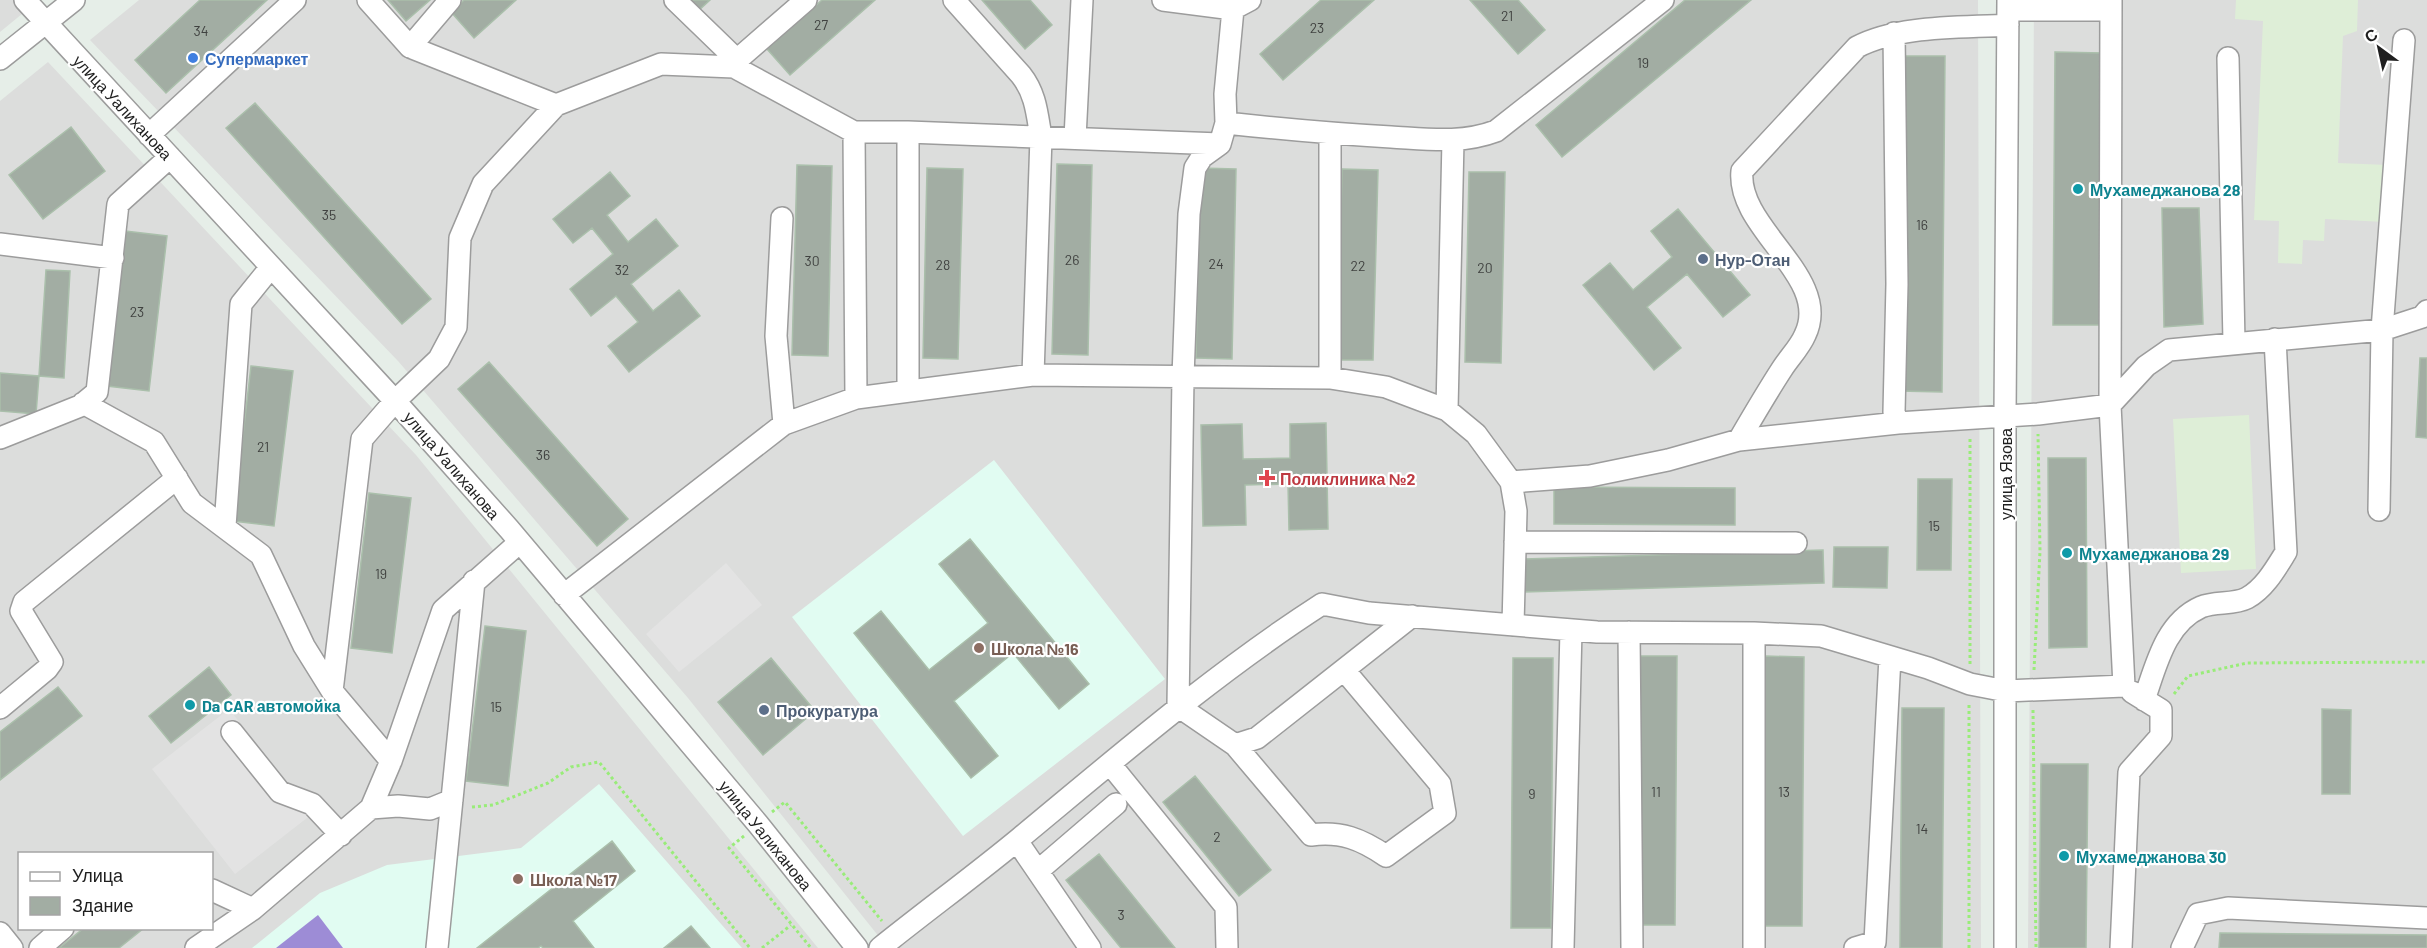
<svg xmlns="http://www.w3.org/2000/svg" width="2427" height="948" font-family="Barlow,sans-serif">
<rect width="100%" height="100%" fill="#e6eee8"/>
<path fill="#dcdddc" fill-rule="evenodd" d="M0,0h39l-39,32z
M139,0h1839l3,948h-1093l-200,-250 -290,-337 -308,-321z
M2034,0h393v948h-399z
M48,62l368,393 402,493h-818v-847zM20,854h192v74h-192z"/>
<path fill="#deeed7" d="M2236,0h122l-1,31 -14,5 -5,127 50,2 -3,57 -60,-3 -1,22 -21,-1 -1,24 -24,-1 1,-42 -25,-1 9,-199 -28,-2z
M2249,415l7,154 -75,4 -8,-154z"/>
<path fill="#e1fcf2" d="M994,460l171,219 -202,157 -171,-219z
M599,784l143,164h-490l68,-55 67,-28 134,-17z"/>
<path fill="#9d8cd6" d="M318,915l25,33h-67z"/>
<path fill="#e3e3e3" d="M726,563l36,42 -83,67 -33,-38z
M229,709l83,105 -77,60 -83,-105z"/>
<path fill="#a2ada3" stroke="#aabfab" stroke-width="1.5" d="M200,0h67l-101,93 -31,-33z
M388,0h42l-24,21z
M464,0h52l-42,38 -23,-26z
M686,0h24l-13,12z
M822,0h53l-85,75 -23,-26z
M982,0h48l22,25 -27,24z
M1321,0h53l-91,80 -23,-26z
M1470,0h48l27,30 -27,24z
M1685,0h66l-189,157 -26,-32z
M2055,52l48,1 -2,272h-48z
M1901,56h44l-3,336 -43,-1z
M255,103l176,196 -29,25 -176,-196z
M71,127l34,44 -62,48 -34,-44z
M1057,164l35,1 -4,190 -36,-1z
M797,165l35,1 -4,190 -36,-1z
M927,168l36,1 -5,190 -35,-1z
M1200,168l36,1 -4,190 -36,-1z
M1342,169l36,1 -5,190h-35z
M610,172l20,24 -23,19 21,27 28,-23 22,27 -47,38 22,27 26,-21 21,26 -71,56 -21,-26 30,-24 -22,-26 -25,20 -21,-27 43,-35 -21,-26 -19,15 -20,-24z
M1469,172h36l-4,191 -36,-1z
M2162,208h37l4,116 -39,3z
M1678,209l72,86 -27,22 -36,-43 -40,33 34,41 -27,22 -71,-85 27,-22 23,27 39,-33 -21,-26z
M125,231l42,5 -18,155 -42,-5z
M46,270l24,1 -6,107 -25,-2z
M2420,358h7v80l-11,-1z
M489,362l139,157 -31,27 -139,-157z
M251,366l42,5 -19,155 -41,-5z
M0,373l39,3 -3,38 -36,-3z
M1326,423l2,106 -39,1 -1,-46 -43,1 1,40 -43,1 -2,-101 41,-1 1,35 47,-1v-34z
M2048,458h38l1,189 -38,1z
M1918,479h34l-1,91h-34z
M1554,487l181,1v37l-181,-1z
M369,493l42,5 -19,155 -41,-5z
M970,539l119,145 -30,25 -46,-56 -59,48 44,55 -27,22 -117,-145 27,-22 48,59 59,-47 -49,-59z
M1834,547h54l-1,41 -54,-1z
M1823,550l1,33 -303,9 -1,-33z
M485,626l41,5 -18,155 -42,-5z
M1638,656h39l-2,269h-40z
M1765,656l39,1 -2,269h-39z
M771,658l44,53 -52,44 -45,-53z
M1513,658h40l-2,270h-40z
M209,667l22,28 -60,48 -22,-27z
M58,687l24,29 -82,64v-48z
M1902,708h42l-2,240h-42z
M2322,709l29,1 -1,84h-28z
M2041,764h47l-2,184h-47z
M1195,776l76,94 -32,26 -76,-94z
M612,841l23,30 -62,50 21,27h-51l-2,-2 -3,2h-61z
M1099,854l76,94h-54l-55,-68z
M691,926l19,22h-46z
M84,928h60l-25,20h-60z
M2220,933l207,2v13h-208z"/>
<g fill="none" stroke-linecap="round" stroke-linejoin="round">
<g stroke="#9c9c9c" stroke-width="24">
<path id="minor" d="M25,0l370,401 114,128 249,295 99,124
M368,0l42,47 146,58
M675,0l62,60
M954,0l67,75c15,19 16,39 20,62l-8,238 297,3 56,9 61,23 29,24 35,48 5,29 -3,114
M1163,0l70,9 17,-9
M1233,9l-8,85 1,29c55,6 110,11 165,14 36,2 71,7 105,-6l167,-131
M2008,10h103
M1894,33l3,251 -3,128 4,11
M410,47l40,-47
M2228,58l6,284
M0,59l74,-59
M734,67l3,-7 69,-60
M1226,123l-6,21 -18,13 -7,11 -6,46 -6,163 -5,329 57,39 22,-7 155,-122
M854,132l2,266
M1330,134v244
M149,135l146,-135
M1075,138l7,-138
M782,218l-6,118 8,88
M0,244l113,14
M908,391v-259
M83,403l71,39 38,61 69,52 43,91 28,45 59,70
M1447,410l6,-270
M0,438l80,-32 17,-14 21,-188 52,-47
M1739,440l159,-17 140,-9 72,-9 36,-39 23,-16 213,-20 40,-13 5,-6
M1511,482l79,-6 78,-16 71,-20c14,-24 28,-48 43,-71 7,-11 18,-22 23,-34 28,-58 -69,-106 -63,-164l115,-124c42,-22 104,-19 151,-22
M2379,510l3,-180 22,-290
M225,526l16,-222 30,-37
M1515,542l281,1
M564,595l220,-171 72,-26 177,-23
M1629,632l3,316
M1754,633v315
M332,691l30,-252 33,-38 44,-42 17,-32 4,-89 23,-54 73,-79 105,-41 73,3 120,65h54l312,12
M2144,700c12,-34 21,-77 57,-93 14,-6 33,-2 46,-9 18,-10 29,-30 39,-46l-11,-213
M0,708l47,-39 5,-7 -31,-51 3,-9 153,-124
M232,732l48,60 32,12 29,31
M1235,745l76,90c30,-4 50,4 75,21l59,-43 -5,-29 -96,-114
M1110,764l116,143 1,41
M371,808l27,-2 32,3 22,-9
M1017,841l73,107
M1039,870l77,-66
M212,890l41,19
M0,933l12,15
M40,948l23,-20
M196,948l57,-39 118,-101 20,-47 52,-151 77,-68
M437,948l37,-367
M880,948c46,-37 94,-72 140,-110 98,-81 195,-165 302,-234l47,9 228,19 157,1 67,3 107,32 42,16 36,7 118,-5 -14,-281 1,-405
M1563,948l8,-318
M1855,948l20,-6 15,-285
M2005,948v-532l3,-416
M2121,948l8,-176 32,-36v-26l-29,-18
M2182,948l16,-34 30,-6 199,10"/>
</g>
<path stroke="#99ec79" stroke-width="3" stroke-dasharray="3 3" stroke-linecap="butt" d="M1970,664v-227
M2034,670l6,-119 -2,-117
M2174,694l14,-18 59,-13 180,-1
M2033,710l3,238
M472,807l21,-2 55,-22 23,-16 28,-5 151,186
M772,812l13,-10 97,119
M744,836l-15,12 82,100
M762,948l29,-23
M1969,948v-244"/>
<use href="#minor" stroke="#fff" stroke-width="21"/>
</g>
<circle fill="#3f7fe0" stroke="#fff" stroke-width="2" cx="193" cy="58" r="6"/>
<g fill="#0f9aa8" stroke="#fff" stroke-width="2">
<circle cx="2078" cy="189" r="6"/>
<circle cx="2067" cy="553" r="6"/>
<circle cx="190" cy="705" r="6"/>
<circle cx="2064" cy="856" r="6"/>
</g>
<g fill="#5c6f8a" stroke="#fff" stroke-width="2">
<circle cx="1703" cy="259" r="6"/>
<circle cx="764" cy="710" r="6"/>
</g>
<path fill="#e0444e" stroke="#fff" stroke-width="2" d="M1264 469h6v6h6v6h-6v6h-6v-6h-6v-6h6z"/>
<g fill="#8d6e63" stroke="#fff" stroke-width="2">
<circle cx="979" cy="648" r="6"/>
<circle cx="518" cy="879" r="6"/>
</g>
<g text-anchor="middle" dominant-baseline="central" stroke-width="4.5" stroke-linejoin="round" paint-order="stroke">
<g font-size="14" fill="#404240">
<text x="1507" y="15">21</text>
<text x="821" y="24">27</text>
<text x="1317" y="27">23</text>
<text x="201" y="30">34</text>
<text x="1643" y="62">19</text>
<text x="329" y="214">35</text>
<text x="1922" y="224">16</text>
<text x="1072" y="259">26</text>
<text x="812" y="260">30</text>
<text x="1216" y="263">24</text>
<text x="943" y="264">28</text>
<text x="1358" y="265">22</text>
<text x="1485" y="267">20</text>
<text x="622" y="269">32</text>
<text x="137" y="311">23</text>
<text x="263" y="446">21</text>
<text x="543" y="454">36</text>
<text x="1934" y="525">15</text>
<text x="381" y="573">19</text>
<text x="496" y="706">15</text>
<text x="1656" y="791">11</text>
<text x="1784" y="791">13</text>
<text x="1532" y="793">9</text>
<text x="1922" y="828">14</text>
<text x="1217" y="836">2</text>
<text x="1121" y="914">3</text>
</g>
<g font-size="16" font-weight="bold" fill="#366cbe" stroke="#fff" text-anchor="start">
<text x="205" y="58">Супермаркет</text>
</g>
<g font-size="16" fill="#1f1f1f" stroke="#fff">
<text transform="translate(123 107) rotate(47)">улица Уалиханова</text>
<text transform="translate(452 465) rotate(49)">улица Уалиханова</text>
<text transform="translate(2005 474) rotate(-90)">улица Язова</text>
<text transform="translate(766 835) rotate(51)">улица Уалиханова</text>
</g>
<g font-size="16" font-weight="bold" fill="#0d838f" stroke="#fff" text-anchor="start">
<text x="2090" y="189">Мухамеджанова 28</text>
<text x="2079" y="553">Мухамеджанова 29</text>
<text x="202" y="705">Da CAR автомойка</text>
<text x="2076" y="856">Мухамеджанова 30</text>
</g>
<g font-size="16" font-weight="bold" fill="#4e5e75" stroke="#fff" text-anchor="start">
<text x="1715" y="259">Нур-Отан</text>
<text x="776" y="710">Прокуратура</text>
</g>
<g font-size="16" font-weight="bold" fill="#be3a42" stroke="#fff" text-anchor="start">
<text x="1280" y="478">Поликлиника №2</text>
</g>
<g font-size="16" font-weight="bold" fill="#785e54" stroke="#fff" text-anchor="start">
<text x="991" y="648">Школа №16</text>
<text x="530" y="879">Школа №17</text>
</g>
</g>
<rect x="18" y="852" width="195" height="78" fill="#ffffff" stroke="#a5a5a5" stroke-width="1.5"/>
<rect x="30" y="872" width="30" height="9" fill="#ffffff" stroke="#a5a5a5" stroke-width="1.5"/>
<text x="72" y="882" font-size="18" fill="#1f1f1f">Улица</text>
<rect x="30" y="897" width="30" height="18" fill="#a2ada3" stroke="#a5a5a5" stroke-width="1.5"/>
<text x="72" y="912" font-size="18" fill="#1f1f1f">Здание</text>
<g transform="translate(2379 48) rotate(327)" stroke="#ffffff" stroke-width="4.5" paint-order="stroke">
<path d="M0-4.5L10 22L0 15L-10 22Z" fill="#1f1f1f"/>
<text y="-9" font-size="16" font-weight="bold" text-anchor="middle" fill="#1f1f1f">С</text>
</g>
</svg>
